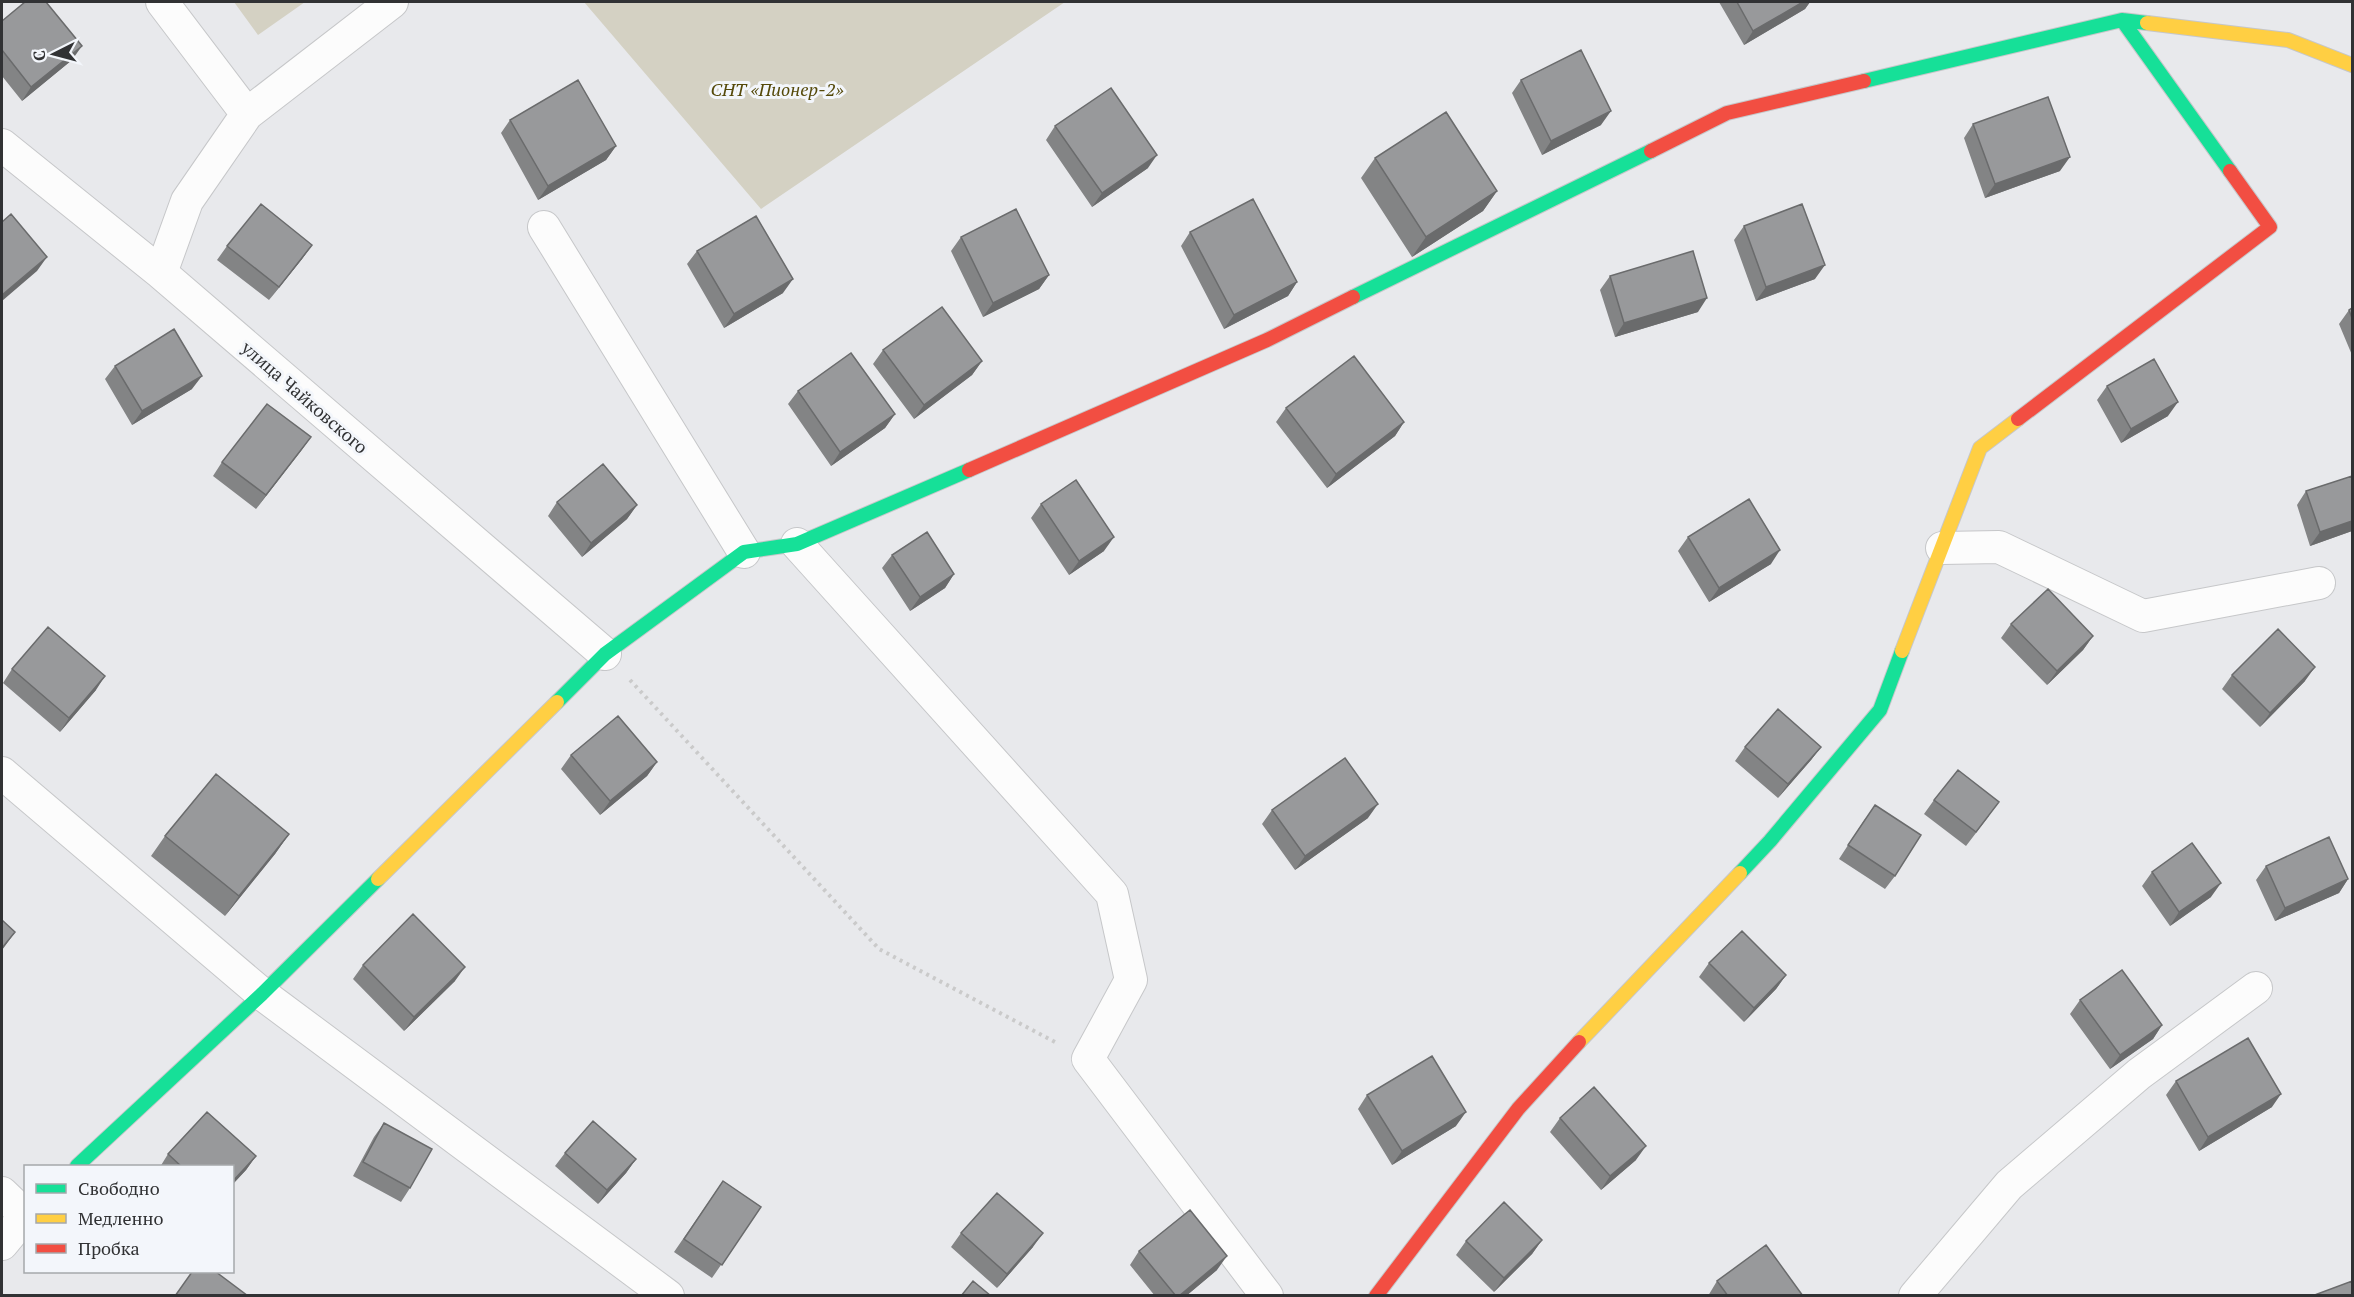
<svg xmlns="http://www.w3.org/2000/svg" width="2354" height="1297" font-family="'PT Serif',serif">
<rect width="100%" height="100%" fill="#e8e9ec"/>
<path fill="#d4d1c3" d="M234,2h71l-47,33z
M584,2h481l-304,207z"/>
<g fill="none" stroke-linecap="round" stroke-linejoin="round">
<g stroke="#c6c7c9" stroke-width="34">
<path id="street" d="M162,2l85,112
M2,145l159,128 444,381
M544,227l200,325
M161,273l26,-72 60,-87 145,-112
M797,544l315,350 19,86 -43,79 179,237
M1942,548l57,-1 144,69 176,-33
M2,773l260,221 406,302
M2,1193l23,22
M2,1244l24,-29
M1915,1296l94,-111 130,-111 117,-86"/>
</g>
<g stroke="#c6c7c9" stroke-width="16">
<path id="fast" d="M2122,20l108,151
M1864,81l258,-61 25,3
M1353,297l298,-146
M557,702l48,-48 139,-102 53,-8 172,-74
M1740,873l30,-32 110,-131 22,-59
M77,1166l185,-172 116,-115"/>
</g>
<g stroke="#c6c7c9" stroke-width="16">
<path id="slow" d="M2147,23l141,17 64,25
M1902,651l78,-203 38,-29
M378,879l179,-177
M1579,1042l161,-169"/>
</g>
<g stroke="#c6c7c9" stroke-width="16">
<path id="jam" d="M1651,151l76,-38 137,-32
M2018,419l252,-192 -40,-56
M969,470l298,-130 86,-43
M1376,1296l142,-187 61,-67"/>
</g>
<path stroke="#cacaca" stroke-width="4" stroke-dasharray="3 4.5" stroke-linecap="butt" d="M630,680l249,269 176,93"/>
<use href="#street" stroke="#fcfcfc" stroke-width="32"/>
<use href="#fast" stroke="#16e098" stroke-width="14"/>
<use href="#slow" stroke="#ffcf43" stroke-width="14"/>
<use href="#jam" stroke="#f24e42" stroke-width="14"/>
</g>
<path fill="#838485" d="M1719,2h91l-5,7 -61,36z
M2,21l70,39 -50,41 -20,-25z
M1521,80l80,45 -59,30 -30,-62z
M510,120l106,26 -10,14 -68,40 -37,-67z
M1973,124l87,47 -75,27 -21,-60z
M1055,126l93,42 -56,39 -46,-67z
M1375,158l122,33 -14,20 -71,46 -51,-79z
M1744,226l71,53 -59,22 -22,-61z
M1190,232l107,50 -9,14 -64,33 -43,-83z
M961,237l88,38 -10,14 -56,28 -32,-66z
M312,245l-10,14 -33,41 -52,-40 10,-14z
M697,251l86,42 -59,35 -37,-64z
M1610,276l88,36 -83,25 -15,-47z
M2352,308v47l-13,-31 10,-14z
M883,350l99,11 -10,14 -58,44 -41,-55z
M115,366l77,23 -60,36 -27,-46z
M2107,386l61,30 -47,27 -24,-43z
M798,391l97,23 -10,14 -54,38 -43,-62z
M1286,408l118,14 -9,14 -68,52 -51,-66z
M311,437l-55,72 -43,-33 9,-14z
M2352,476v55l-42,15 -13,-41 9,-14z
M557,502l80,3 -10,14 -45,38 -34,-41z
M1041,504l63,47 -35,24 -38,-57z
M1688,537l83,27 -62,38 -31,-51z
M892,555l62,19 -9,14 -35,23 -28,-43z
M2011,624l82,12 -10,14 -36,35 -46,-47z
M12,669l84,21 -36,42 -57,-49z
M2232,675l73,6 -45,46 -38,-38z
M1745,747h76l-10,13 -33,38 -43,-37z
M571,755l86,7 -10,14 -47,39 -39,-46z
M1934,800l55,16 -23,30 -42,-32z
M1272,810l96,8 -73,52 -33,-46z
M1865,819l30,57 -10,13 -46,-30z
M289,834l-14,20 -50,62 -74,-60 14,-20z
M2266,866l82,13 -9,14 -64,28 -19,-41z
M2152,872l59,25 -41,29 -28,-40z
M1709,963l77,12 -10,14 -32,33 -45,-45z
M363,965l92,16 -51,50 -51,-52z
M2080,1000l82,25 -9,14 -43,30 -40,-55z
M2176,1081l96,26 -73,44 -33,-56z
M1367,1095l89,31 -64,39 -34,-56z
M207,1112l49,44 -10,14 -14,15v-18h-72l8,-13z
M1560,1118l76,42 -35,30 -51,-58z
M384,1123l26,65 -9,14 -48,-26 21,-39z
M565,1153l71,6 -10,14 -28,31 -43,-38z
M723,1181l38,26 -49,71 -38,-26z
M961,1233l72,14 -36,41 -46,-41z
M1542,1240l-10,14 -38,38 -38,-37 10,-14z
M1139,1251l78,19 -31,26h-31l-25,-31z
M1717,1281l86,15h-95z"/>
<path fill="#6a6b6c" d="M1803,2h7l-5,7 -61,36 9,-14z
M82,46l-10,14 -50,41 9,-14z
M1611,111l-10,14 -59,30 9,-14z
M616,146l-10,14 -68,40 10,-14z
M1157,155l-9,13 -56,39 10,-14z
M2070,157l-10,14 -75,27 10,-14z
M1497,191l-14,20 -71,46 14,-20z
M312,245l-10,14 -33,41 10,-13z
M47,257l-10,14 -35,30v-6z
M1825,265l-10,14 -59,22 10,-14z
M1049,275l-10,14 -56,28 10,-14z
M793,279l-10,14 -59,35 10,-14z
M1297,282l-9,14 -64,33 10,-14z
M1707,298l-9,14 -83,25 9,-14z
M982,361l-10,14 -58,44 10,-14z
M202,376l-10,13 -60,36 10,-14z
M2178,402l-10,14 -47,27 10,-14z
M895,414l-10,14 -54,38 9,-14z
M1404,422l-9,14 -68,52 9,-14z
M311,437l-10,14 -45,58 10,-14z
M637,505l-10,14 -45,38 9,-14z
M2352,521v10l-42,15 10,-14z
M1114,537l-10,14 -35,24 10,-14z
M1780,550l-9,14 -62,38 10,-14z
M954,574l-9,14 -35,23 10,-14z
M2093,636l-10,14 -36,35 10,-14z
M2315,667l-10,14 -45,46 10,-14z
M105,676l-9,14 -36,42 9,-14z
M1821,747l-10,13 -33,38 10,-14z
M657,762l-10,14 -47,39 10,-14z
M1378,804l-10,14 -73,52 10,-14z
M289,834l-14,20 -50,62 14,-20z
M2348,879l-9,14 -64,28 10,-13z
M2221,883l-10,14 -41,29 9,-14z
M15,932l-10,14 -3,4v-2z
M465,967l-10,14 -51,50 10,-14z
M1786,975l-10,14 -32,33 10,-14z
M2162,1025l-9,14 -43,30 10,-14z
M2281,1094l-9,13 -73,44 9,-14z
M1466,1112l-10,14 -64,39 10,-14z
M1646,1146l-10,14 -35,30 9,-14z
M256,1156l-10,14 -14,15v-3z
M636,1159l-10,14 -28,31 9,-14z
M1043,1233l-10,14 -36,41 10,-14z
M1542,1240l-10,14 -38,38 10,-14z
M1227,1256l-10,14 -31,26h-7z"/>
<path fill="#98999b" stroke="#6a6b6c" stroke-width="1.5" d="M25,2h21l36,44 -51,41 -29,-37v-29z
M1737,2h66l-50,29z
M1581,50l30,61 -60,30 -30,-61z
M578,80l38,66 -68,40 -38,-66z
M1111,88l46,67 -55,38 -47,-67z
M2048,97l22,60 -75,27 -22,-60z
M1446,112l51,79 -71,46 -51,-79z
M1253,199l44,83 -63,33 -44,-83z
M261,204l51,41 -33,42 -52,-41z
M1802,204l23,61 -59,22 -22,-61z
M1016,209l33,66 -56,28 -32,-66z
M11,214l36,43 -45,38v-73z
M756,216l37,63 -59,35 -37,-63z
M1693,251l14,47 -83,25 -14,-47z
M942,307l40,54 -58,44 -41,-55z
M2352,308v10l-3,-8z
M174,329l28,47 -60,35 -27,-45z
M851,353l44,61 -55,38 -42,-61z
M1354,356l50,66 -68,52 -50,-66z
M2154,359l24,43 -47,27 -24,-43z
M267,404l44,33 -45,58 -44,-33z
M603,464l34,41 -46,38 -34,-41z
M2352,476v45l-32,11 -14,-41z
M1076,480l38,57 -35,24 -38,-57z
M1749,499l31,51 -61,38 -31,-51z
M927,532l27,42 -34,23 -28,-42z
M2048,589l45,47 -36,35 -46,-47z
M48,627l57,49 -36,42 -57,-49z
M2278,629l37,38 -45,46 -38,-38z
M1778,709l43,38 -33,37 -43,-37z
M618,716l39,46 -47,39 -39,-46z
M1345,758l33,46 -73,52 -33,-46z
M1958,770l41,32 -23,30 -42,-32z
M216,774l73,60 -50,62 -74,-60z
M1875,805l46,30 -26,41 -47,-31z
M2329,837l19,42 -63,29 -19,-42z
M2192,843l29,40 -42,29 -27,-40z
M413,914l52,53 -51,50 -51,-52z
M2,920l13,12 -13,16z
M1742,931l44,44 -32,33 -45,-45z
M2122,970l40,55 -42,30 -40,-55z
M2248,1038l33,56 -73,43 -32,-56z
M1432,1056l34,56 -64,39 -35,-56z
M1594,1087l52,59 -36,30 -50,-58z
M207,1112l49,44 -24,26v-15h-50l-14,-13z
M593,1121l43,38 -29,31 -42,-37z
M384,1123l48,26 -22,39 -47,-26z
M723,1181l38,26 -39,58 -38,-26z
M997,1193l46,40 -36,41 -46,-41z
M1504,1202l38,38 -38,38 -38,-37z
M1190,1210l37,46 -48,40h-3l-37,-45z
M1766,1245l37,51h-75l-11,-15z
M192,1272h24l32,24h-73z
M973,1281l18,15h-30z
M2352,1281v15h-40z"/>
<g text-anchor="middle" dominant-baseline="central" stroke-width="6" stroke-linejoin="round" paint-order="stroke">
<g font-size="18" font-style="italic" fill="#554909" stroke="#f3f6fb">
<text x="777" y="89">СНТ «Пионер-2»</text>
</g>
<g font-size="18" fill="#313234" stroke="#f3f6fb">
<text transform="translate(305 397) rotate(41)">улица Чайковского</text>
</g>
</g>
<rect width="2354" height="1297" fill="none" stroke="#313234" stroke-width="6"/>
<rect x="24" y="1165" width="210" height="108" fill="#f3f6fb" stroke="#a5a8ab" stroke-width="1.5"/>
<rect x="36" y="1184" width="30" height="9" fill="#16e098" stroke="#a5a8ab" stroke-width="1.5"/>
<text x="78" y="1195" font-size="18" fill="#313234">Свободно</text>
<rect x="36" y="1214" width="30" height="9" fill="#ffcf43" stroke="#a5a8ab" stroke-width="1.5"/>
<text x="78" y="1225" font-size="18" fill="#313234">Медленно</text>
<rect x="36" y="1244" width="30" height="9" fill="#f24e42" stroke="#a5a8ab" stroke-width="1.5"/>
<text x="78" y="1255" font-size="18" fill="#313234">Пробка</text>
<g transform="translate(54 54) rotate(264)" stroke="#f3f6fb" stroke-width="4.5" paint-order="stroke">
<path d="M0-4.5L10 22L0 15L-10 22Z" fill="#313234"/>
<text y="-9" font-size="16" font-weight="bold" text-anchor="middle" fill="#313234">С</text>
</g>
</svg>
